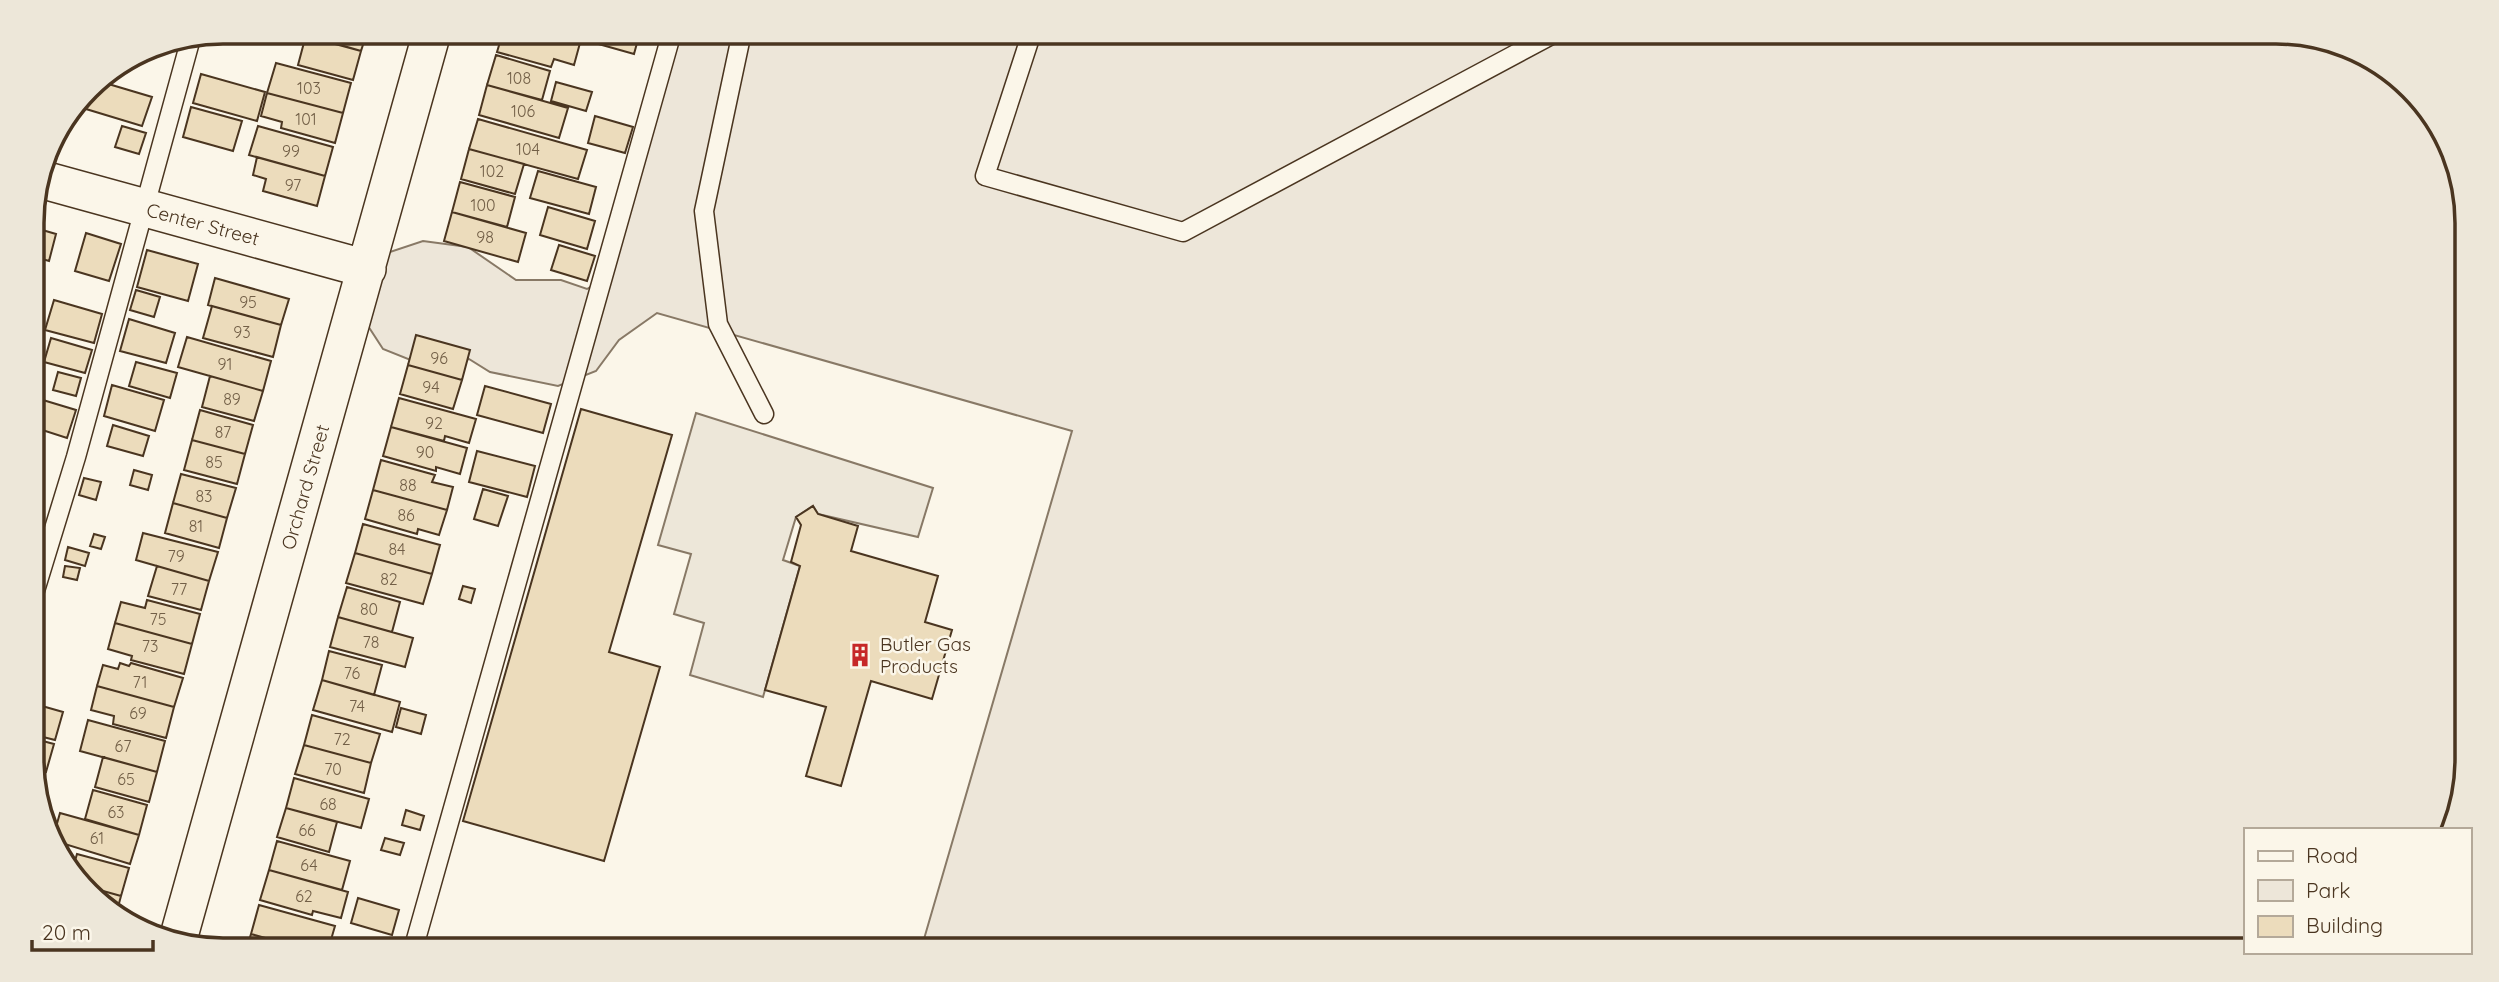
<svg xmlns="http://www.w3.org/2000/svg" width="2499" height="982" font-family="Quicksand,sans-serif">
<rect width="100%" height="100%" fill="#fbf6e9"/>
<path fill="#ede6d9" stroke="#887966" stroke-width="2" d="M672,32h1604l62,10 82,55 46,100 1,562 -10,62 -6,9h-206v120h-1372l51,-11 148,-508 -415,-118 -38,27 -23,31 -38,15 -68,-14 -21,-13 -41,8 -45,-18 -24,-37 16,-55 48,-16 45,6 48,33h45l26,9 16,-10z"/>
<path fill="#ede7d9" stroke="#887966" stroke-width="2" d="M696,413l237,75 -15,49 -100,-23 -5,-8 -17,11 -13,43 17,6 -37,131 -73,-22 14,-52 -30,-9 17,-60 -33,-9z"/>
<path fill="#ecdcbc" stroke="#4a3520" stroke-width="2" d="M291,32h76l-6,19z
M503,32h35l42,11 -6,22 -20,-6 -3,8 -54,-15z
M538,32h45l-3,11z
M598,32h42l-6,22 -39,-11z
M306,35l55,16 -8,29 -55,-15z
M496,55l54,16 -8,29 -55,-15z
M276,63l75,20 -8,30 -76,-20z
M201,74l64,18 -8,29 -64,-18z
M95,80l57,17 -10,29 -56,-17z
M556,82l36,10 -6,19 -35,-10z
M487,85l81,23 -9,30 -80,-23z
M267,93l76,20 -8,30 -54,-15 1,-6 -21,-6z
M191,107l51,14 -9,30 -50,-14z
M595,116l38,11 -8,26 -37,-10z
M478,119l109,31 -9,29 -109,-30z
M122,126l24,7 -7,21 -24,-7z
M258,126l75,21 -8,29 -76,-21z
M469,149l55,15 -9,30 -54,-15z
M257,157l68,19 -8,30 -54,-15 3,-12 -13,-4z
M538,171l58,16 -7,27 -59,-16z
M460,182l55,15 -8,30 -55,-15z
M548,207l47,14 -8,28 -47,-14z
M452,212l74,21 -8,29 -74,-21z
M32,227l24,7 -7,27 -17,-5z
M86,233l35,11 -12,37 -34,-10z
M559,245l36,11 -8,25 -36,-11z
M147,250l51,14 -10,37 -51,-14z
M215,278l74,21 -8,26 -73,-20z
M136,290l24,7 -6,20 -24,-7z
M54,300l48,14 -8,29 -49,-13z
M212,306l69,19 -8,32 -70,-19z
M129,319l46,14 -9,30 -46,-12z
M416,335l54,15 -8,30 -54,-15z
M187,337l84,24 -8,30 -85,-24z
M51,338l41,12 -7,23 -41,-11z
M136,362l41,11 -7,25 -41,-12z
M408,365l54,15 -9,29 -53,-15z
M58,372l23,6 -5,18 -23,-6z
M210,376l53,15 -9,30 -52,-14z
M112,385l52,15 -9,31 -51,-15z
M485,386l66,18 -8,29 -66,-18z
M33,397l43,13 -9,28 -34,-11z
M399,398l77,21 -7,24 -24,-7 -1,5 -53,-14z
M581,409l91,26 -63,217 51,15 -56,194 -141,-40z
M200,410l53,15 -8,29 -53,-14z
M113,425l36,11 -6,20 -36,-10z
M391,427l76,21 -7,26 -24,-7v4l-53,-15z
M192,440l53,14 -8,30 -53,-14z
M477,451l58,15 -8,31 -58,-15z
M381,460l54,15 -3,7 21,5 -6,23 -74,-20z
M134,470l18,5 -4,15 -18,-5z
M181,474l55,14 -9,30 -54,-15z
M84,478l17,4 -5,18 -17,-5z
M483,489l25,7 -10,30 -24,-7z
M373,490l74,20 -8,25 -21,-6 -1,5 -52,-15z
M173,503l54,15 -8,30 -54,-15z
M813,506l5,8 40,12 -7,25 87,25 -13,46 27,8 -20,69 -61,-18 -30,105 -35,-10 20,-69 -61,-17 35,-124 -9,-4 10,-37 -5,-8z
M363,524l77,21 -8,29 -77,-21z
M143,533l75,19 -9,29 -73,-21z
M94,534l11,3 -4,12 -11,-3z
M68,547l21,6 -4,13 -20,-6z
M355,553l77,21 -9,30 -77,-21z
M65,566l15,2 -3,12 -14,-3z
M157,566l52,15 -8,29 -53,-14z
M463,586l12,3 -4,14 -12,-4z
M347,587l53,15 -8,30 -54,-15z
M147,600l53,14 -8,30 -77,-21 6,-21 24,6z
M338,617l75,21 -8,29 -75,-20z
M115,623l77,21 -8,30 -53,-14 1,-4 -24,-7z
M329,651l53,14 -8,30 -52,-15z
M120,663l9,3 2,-3 52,15 -9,29 -77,-21 6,-21 15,4z
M322,680l78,22 -8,30 -79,-22z
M97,686l77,21 -8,31 -53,-14 1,-8 -23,-6z
M35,704l28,8 -8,28 -20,-5z
M401,708l25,7 -5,19 -25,-7z
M312,715l68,19 -9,29 -67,-18z
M88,720l77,21 -8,31 -77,-21z
M35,739l19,5 -8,28 -11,-4z
M304,745l67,18 -7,30 -69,-19z
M103,757l54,15 -8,30 -54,-15z
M294,778l75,21 -8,29 -75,-20z
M93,790l54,15 -8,30 -54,-16z
M286,808l51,14 -8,30 -52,-15z
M406,810l18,6 -4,14 -18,-5z
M60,813l79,22 -9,29 -72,-22 -4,-8z
M385,838l19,5 -4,12 -19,-5z
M277,841l73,20 -8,29 -73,-20z
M77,854l52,14 -8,28 -43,-12 -6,-13z
M269,870l79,22 -7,26 -28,-7 -1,4 -52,-15z
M78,884l43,12 -4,15 -38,-26z
M358,898l41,12 -7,25 -41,-12z
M259,905l76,21 -7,24h-20l-57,-16z
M251,934l57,16h-62z"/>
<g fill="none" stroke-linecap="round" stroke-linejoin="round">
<g stroke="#4a3520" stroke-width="21">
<path id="lane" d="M742,32l-38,179 14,113 46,90
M1032,32l-47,144 198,56 374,-200
M34,594l42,-137 115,-419
M413,950l259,-918"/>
</g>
<g stroke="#4a3520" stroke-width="40">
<path id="street" d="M40,179l327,90
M177,943l255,-911"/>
</g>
<use href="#lane" stroke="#fbf6e9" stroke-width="18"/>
<use href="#street" stroke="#fbf6e9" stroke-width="37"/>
</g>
<defs>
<g id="building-bare" transform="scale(1.89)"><path d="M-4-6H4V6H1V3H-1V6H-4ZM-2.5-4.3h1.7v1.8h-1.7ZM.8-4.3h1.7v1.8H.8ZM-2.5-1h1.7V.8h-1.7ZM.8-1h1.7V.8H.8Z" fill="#c62828" stroke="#fbf6e9" stroke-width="2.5" paint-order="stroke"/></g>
</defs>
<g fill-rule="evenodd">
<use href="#building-bare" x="860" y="655"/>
</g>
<g text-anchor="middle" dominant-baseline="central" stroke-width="5" stroke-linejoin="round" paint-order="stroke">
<g font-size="16" fill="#725f47">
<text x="519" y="78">108</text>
<text x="309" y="88">103</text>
<text x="523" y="111">106</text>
<text x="306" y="119">101</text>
<text x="528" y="149">104</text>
<text x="291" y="151">99</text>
<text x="492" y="171">102</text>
<text x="293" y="185">97</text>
<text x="483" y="205">100</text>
<text x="485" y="237">98</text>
<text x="248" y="302">95</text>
<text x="242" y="332">93</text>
<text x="439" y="358">96</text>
<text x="225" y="364">91</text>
<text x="431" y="387">94</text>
<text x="232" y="399">89</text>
<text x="434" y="423">92</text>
<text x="223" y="432">87</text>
<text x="425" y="452">90</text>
<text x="214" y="462">85</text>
<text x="408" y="485">88</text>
<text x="204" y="496">83</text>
<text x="406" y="515">86</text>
<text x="196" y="526">81</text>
<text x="397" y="549">84</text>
<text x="176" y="556">79</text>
<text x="389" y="579">82</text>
<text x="179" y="589">77</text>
<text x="369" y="609">80</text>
<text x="158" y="619">75</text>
<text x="371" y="642">78</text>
<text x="150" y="646">73</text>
<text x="352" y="673">76</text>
<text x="140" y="682">71</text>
<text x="357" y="706">74</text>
<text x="138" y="713">69</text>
<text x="342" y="739">72</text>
<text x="123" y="746">67</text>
<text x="333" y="769">70</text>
<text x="126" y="779">65</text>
<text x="328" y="804">68</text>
<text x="116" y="812">63</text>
<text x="307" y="830">66</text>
<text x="97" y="838">61</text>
<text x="309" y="865">64</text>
<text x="304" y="896">62</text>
</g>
<g font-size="19" fill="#4a3520" stroke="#fbf6e9">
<text transform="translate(203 224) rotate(15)">Center Street</text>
<text transform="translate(305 487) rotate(-74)">Orchard Street</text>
</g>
<g font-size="19" fill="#4a3520" stroke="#fbf6e9" text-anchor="start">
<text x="880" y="644">Butler Gas<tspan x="880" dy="22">Products</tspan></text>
</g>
</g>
<path d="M0 0H2499V982H0ZM223 44H2276A179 179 0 0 1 2455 223V759A179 179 0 0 1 2276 938H223A179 179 0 0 1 44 759V223A179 179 0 0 1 223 44Z" fill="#ede7d9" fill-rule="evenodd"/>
<path fill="none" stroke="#4a3520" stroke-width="3.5" d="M223 44H2276A179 179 0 0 1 2455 223V759A179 179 0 0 1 2276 938H223A179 179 0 0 1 44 759V223A179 179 0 0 1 223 44Z"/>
<rect x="2244" y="828" width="228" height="126" fill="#fbf6e9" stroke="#b4a999" stroke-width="2"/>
<rect x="2258" y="851" width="35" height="10" fill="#fbf6e9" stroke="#b4a999" stroke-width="2"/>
<text x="2306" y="863" font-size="21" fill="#4a3520">Road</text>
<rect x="2258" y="880" width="35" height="21" fill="#ede6d9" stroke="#b4a999" stroke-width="2"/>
<text x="2306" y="898" font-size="21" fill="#4a3520">Park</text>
<rect x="2258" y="916" width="35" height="21" fill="#ecdcbc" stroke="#b4a999" stroke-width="2"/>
<text x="2306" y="933" font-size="21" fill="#4a3520">Building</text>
<path d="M32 940v10h121v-10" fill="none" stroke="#4a3520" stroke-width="3.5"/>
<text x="42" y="940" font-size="21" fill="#4a3520" stroke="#fbf6e9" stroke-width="5" paint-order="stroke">20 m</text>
</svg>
